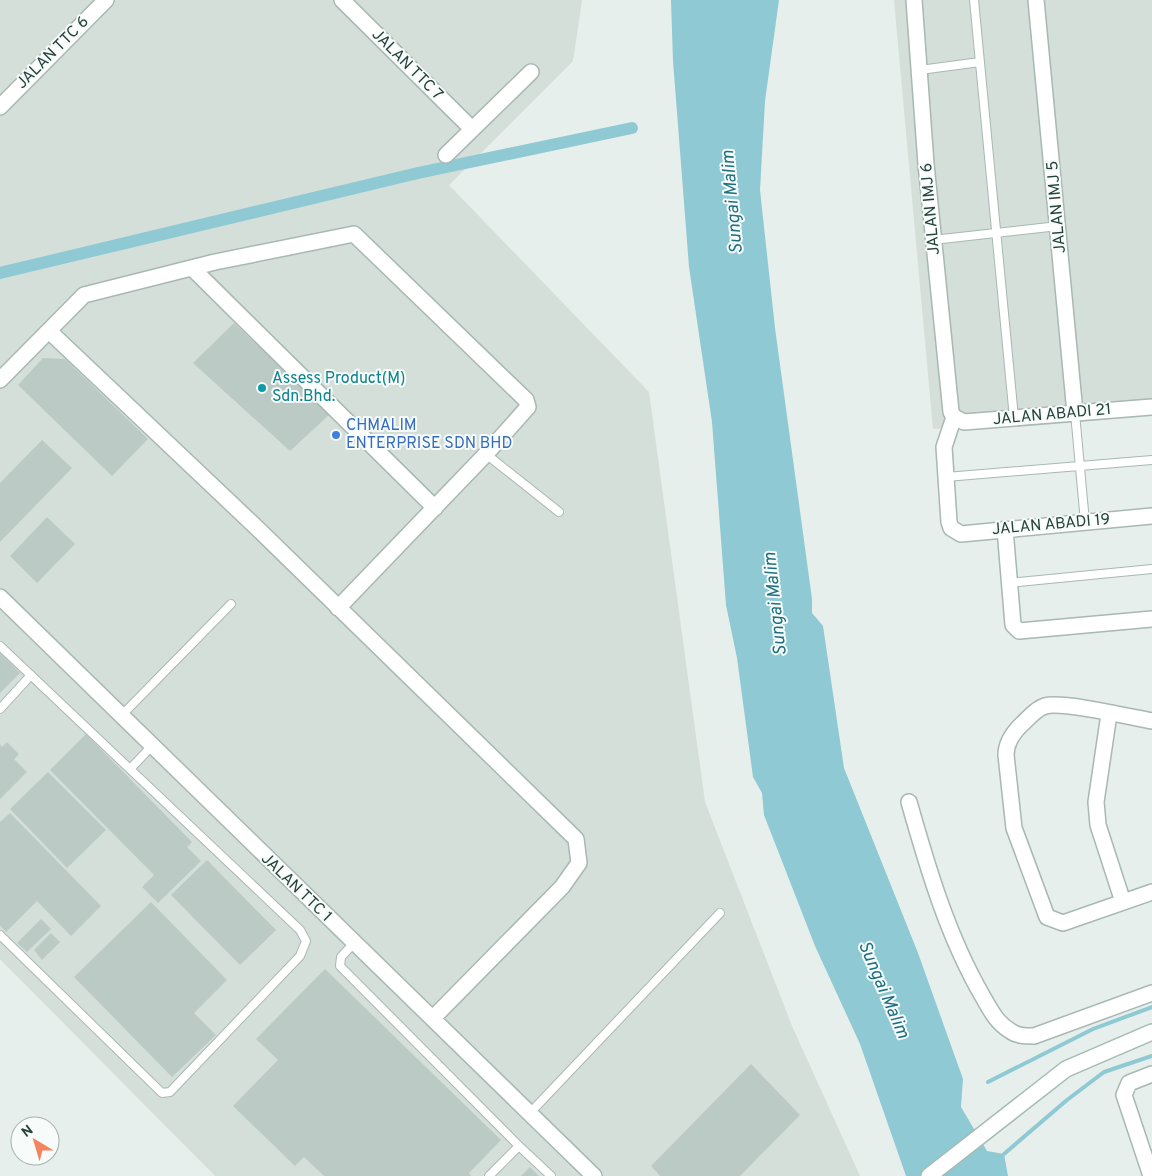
<svg xmlns="http://www.w3.org/2000/svg" width="1152" height="1176" font-family="Overpass,sans-serif">
<rect width="100%" height="100%" fill="#e6efeb"/>
<path fill="#d4dfda" d="M0,0h582l-9,61 -124,124 200,207 56,410 87,224 68,150h-645l-215,-217z
M894,0h258v411l-219,18z"/>
<path fill="#8ec9d4" d="M671,0h108l-14,101 -5,89 15,138 37,271v14l11,13 21,142 74,185 45,126 -2,28 26,44 17,3 4,22h-102l-46,-132 -45,-98 -51,-131 -2,-22 -9,-16 -16,-119 -11,-53 -14,-183 -23,-155 -16,-206z"/>
<g fill="none" stroke-linecap="round" stroke-linejoin="round">
<path stroke="#8ec9d4" stroke-width="4" d="M988,1082l105,-53 59,-22
M1004,1154l63,-54 37,-28 48,-16"/>
<path stroke="#8ec9d4" stroke-width="12" d="M0,273l418,-100 214,-45"/>
</g>
<path fill="#bbcac4" d="M234,323l96,91 -40,37 -97,-88z
M43,358l22,1 83,80 -36,37 -94,-91z
M42,440l30,28 -72,74v-59z
M47,517l28,27 -38,39 -27,-27z
M0,653l20,20 -20,20z
M86,734l106,108 -5,5 14,14 -43,42 -16,-16 12,-12 -104,-105z
M7,742l12,12 -5,5 13,13 -27,27v-55l2,3z
M48,772l58,58 -39,38 -57,-59z
M10,813l91,93 -30,30 -34,-35 -31,31 -6,-7v-103z
M207,860l69,70 -36,35 -69,-70z
M151,902l76,78 -33,33 22,22 -44,42 -98,-100z
M41,919l10,10 -24,23 -10,-9z
M51,933l9,9 -18,18 -8,-10z
M325,969l176,171 -32,33 2,3h-147l-20,-19 -9,9 -62,-60 45,-46 -22,-21z
M751,1064l49,51 -60,61h-80l-9,-10z
M530,1167l9,9h-18z"/>
<g fill="none" stroke-linecap="round" stroke-linejoin="round">
<g stroke="#a8b8b2" stroke-width="10">
<path id="service" d="M974,0l40,418
M920,70l60,-8
M933,240l125,-14
M1075,413l10,109
M486,454l73,58
M946,477l206,-17
M1009,583l143,-14
M0,646l300,284 6,11 -6,15 -130,136 -8,1 -162,-158
M0,709l31,-34
M121,716l110,-112
M130,769l22,-23
M353,944l-12,13 -1,9 179,180
M529,1114l191,-201
M489,1176l30,-30 32,30"/>
</g>
<g stroke="#a8b8b2" stroke-width="18">
<path id="minor" d="M342,0l130,129
M914,0l12,164 25,248 3,5 10,5 188,-15
M1036,0l39,413
M0,107l106,-107
M446,155l85,-83
M192,268l243,240
M49,331l208,197 319,311 3,24 -17,24 -129,131
M0,380l84,-85 131,-33 139,-28 172,166 2,7 -42,47 -148,154
M954,417l-10,30 5,75 2,6 10,6 191,-18
M1005,529l8,96 6,6 133,-12
M0,597l594,579
M1109,714l-13,88 2,23 25,77
M1152,721c-21,-4 -90,-20 -107,-15 -10,3 -17,13 -24,19 -9,9 -15,18 -15,30l8,73 33,89 16,6 89,-31
M909,802c19,67 39,135 74,195 7,12 13,25 26,33 8,6 15,6 25,6l118,-43
M1151,1176l-27,-81 5,-12 23,-9"/>
</g>
<g stroke="#a4bbb3" stroke-width="18">
<path id="secondary" d="M929,1176l137,-107 86,-37"/>
</g>
<use href="#service" stroke="#fff" stroke-width="8"/>
<use href="#minor" stroke="#fff" stroke-width="15"/>
<use href="#secondary" stroke="#fff" stroke-width="15"/>
</g>
<circle fill="#0f9aa8" stroke="#f7fbf9" stroke-width="2" cx="262" cy="388" r="5"/>
<circle fill="#3f7fe0" stroke="#f7fbf9" stroke-width="2" cx="336" cy="435" r="5"/>
<g text-anchor="middle" dominant-baseline="central" stroke-width="4" stroke-linejoin="round" paint-order="stroke">
<g font-size="16" fill="#24423a" stroke="#f7fbf9">
<text transform="translate(53 53) rotate(-45)">JALAN TTC 6</text>
<text transform="translate(407 65) rotate(45)">JALAN TTC 7</text>
<text transform="translate(1057 207) rotate(-95)">JALAN IMJ 5</text>
<text transform="translate(931 209) rotate(-95)">JALAN IMJ 6</text>
<text transform="translate(1052 415) rotate(-5)">JALAN ABADI 21</text>
<text transform="translate(1051 525) rotate(-5)">JALAN ABADI 19</text>
<text transform="translate(296 888) rotate(44)">JALAN TTC 1</text>
</g>
<g font-size="16" fill="#0d838f" stroke="#f7fbf9" text-anchor="start">
<text x="272" y="379">Assess Product(M)<tspan x="272" dy="18">Sdn.Bhd.</tspan></text>
</g>
<g font-size="16" fill="#366cbe" stroke="#f7fbf9" text-anchor="start">
<text x="346" y="426">CHMALIM<tspan x="346" dy="18">ENTERPRISE SDN BHD</tspan></text>
</g>
<g font-size="18" font-style="italic" fill="#1c6f80" stroke="#f7fbf9">
<text transform="translate(733 202) rotate(-95)">Sungai Malim</text>
<text transform="translate(776 604) rotate(-96)">Sungai Malim</text>
<text transform="translate(883 990) rotate(67)">Sungai Malim</text>
</g>
</g>
<g transform="translate(35 1141) rotate(322)"><circle r="24" fill="#f7fbf9" stroke="#a3b1ad"/>
<path d="M0-4L9 19L0 12L-9 19Z" fill="#f4845f"/>
<text y="-8" font-size="14" font-weight="bold" text-anchor="middle" fill="#24423a">N</text>
</g>
</svg>
